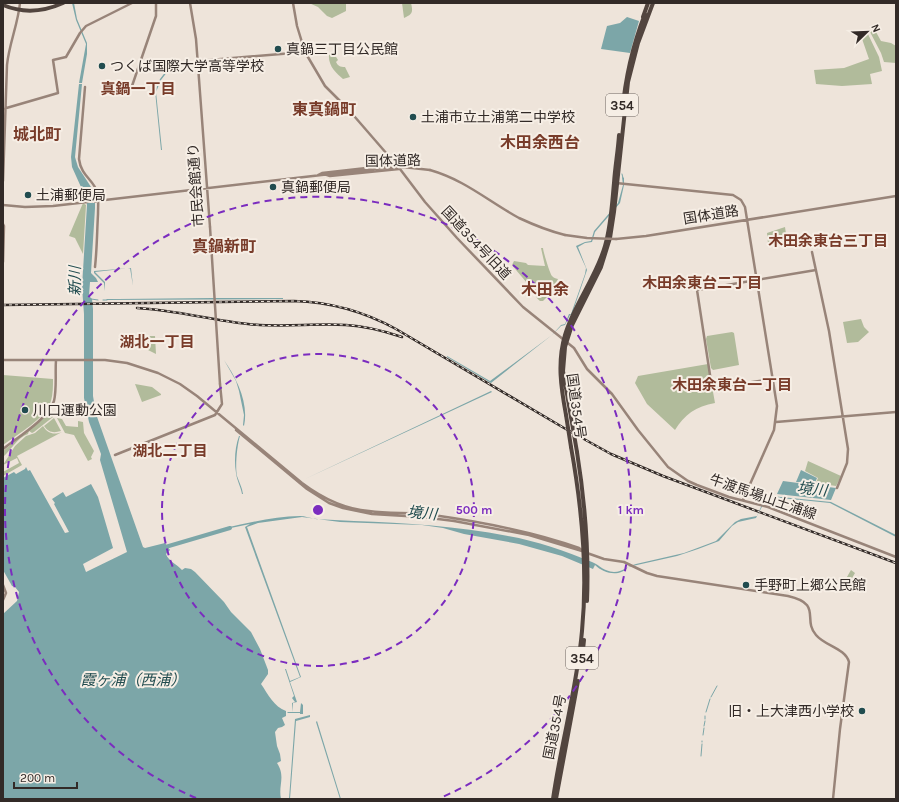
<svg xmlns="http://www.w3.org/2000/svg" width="899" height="802" font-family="Karla,'Noto Sans JP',sans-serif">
<rect width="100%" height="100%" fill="#eee4da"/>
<path fill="#b1bb9b" d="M309,3h37v8l-14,7 -5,-2 -9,-9z
M402,3h9c2,9 2,11 -7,15z
M869,30l7,2 5,9 10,2 5,3v17l-12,-1 -3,-9z
M867,32l12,25 3,14 -12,3 2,10 -30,2 -26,-2 -2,-14 30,-2 25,-9 -9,-26z
M333,52l5,8 -2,2c2,4 4,5 9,5l5,10 -7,2c-7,-6 -15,-13 -14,-24z
M83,203l3,2 -3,49 -8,-16 -6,-2z
M785,227l2,14 -19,3 -1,-11z
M541,248h2c0,3 7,26 9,28 2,2 3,2 6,3l-7,14 -8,8h-3c-6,-5 -5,-8 -9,-13 -6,-8 -13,-15 -19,-23l2,-4 12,2 2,2 17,1z
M861,319l3,8 5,5 -11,10 -11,1 -4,-21z
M732,332l2,1 5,32 -26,5 -2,-2 -5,-29 1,-3z
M143,336h12l1,18 -12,-6z
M708,364l7,39c-19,3 -31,12 -40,27l-28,-26 -12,-21 3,-7z
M3,375l50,4c0,7 0,15 -2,22 -6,18 -33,33 -48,44z
M135,384l17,3 9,7v1l-19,7z
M50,410l3,7 -19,15 -2,1 -3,-2 -1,3c-11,4 -17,16 -25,23v-6l34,-28z
M54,418l7,13c-7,2 -12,2 -17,-5z
M57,418l5,1 4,7 12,1v-6l5,1 1,11 10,18 -3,6 1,2 -4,2 -14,-26 -9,-2z
M43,426c5,8 11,9 19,6l-45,24 5,9 -19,11v-4l16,-9 -2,-5 -14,7 12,-19 11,-10 9,-3z
M808,461l33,15 -5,10 -20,-3 2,-5 -13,-7z
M851,570l4,3 -7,12 -4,-3z"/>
<path fill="#7ca6a8" d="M72,3h2l3,16 10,24v11l-5,29h-3l7,-39 -10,-24z
M627,17l12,4 -9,32 -29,-4 6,-23 13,-3z
M170,66l1,1 -10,13 -5,12 6,58h-1l-6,-59 5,-12z
M79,84h3l-7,73 3,10 13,20 4,8v13l-4,65 5,5 2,4h-8l-1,14 3,3 1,10v87l3,18 47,133 2,1 20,-5 5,7 -4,4c2,7 11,10 16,16l3,-2 6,1 4,3 29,30 7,10 20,20 9,17 8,21v4l-7,10c7,10 13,23 25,27v5l-4,2 3,7 -3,2 -4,1 -3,4 2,14 3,8 1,7 -4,2c9,14 1,22 4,36h-278v-185l14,-13 2,-9 -4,-5 -3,-1 -9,-16v-92l11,-6 2,2 9,-5 1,-2 2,4 2,-1 35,63 4,-1 -15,-28 1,-1 -3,-4 11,-7 3,5 25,-13 7,13 15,51 -30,16 3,8 41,-20 -27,-92 1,-6 -12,-32 -5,-24v-84l-2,-27 5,-82 -2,-9 -13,-29 -1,-10z
M622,177l2,1v7l-4,18 -25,29 -3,10 -7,1 -7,4 9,23 -15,44 -2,1 -5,10 -4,1 -9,9 -61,48 -44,-26v-1l43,25 62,-46 9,-10 4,-1 4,-10h2l14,-40 1,-6 -10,-22 9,-4 6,-1 3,-10 24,-28 5,-18z
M130,268l-35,4 10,10v9l-1,-8 -10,-10v-2l37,-3 2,18z
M212,298h71v1l-177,1 1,-1h11z
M224,360c13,19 25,43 20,66l-1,-1 1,-10 -5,-24 -3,-10z
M491,391l1,1 -187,87z
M239,436h1c-3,9 -5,31 -3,40 2,6 5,11 6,18h-1c-1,-7 -5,-13 -6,-21 -2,-12 -1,-26 3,-37z
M801,470l16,8 -2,5 -19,-1z
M783,481l53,7 -5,12 -54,-6z
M771,496l60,6 65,33v2l-66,-34 -59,-6 -6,4 -9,17 -18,4 -6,4 -13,15 -21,8 -21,7 -49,11c-8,10 -24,7 -33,-2l-2,4 -31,-13 -43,-12 -55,-10 -21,-6 -21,-3 -82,-3 -38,-5 -44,6 -11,4 54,150 -11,5 7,20 -4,1v9h7l1,-9 2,2v9h-3v-1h-12l-1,-1h6l-1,-9 3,-1 -3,-4 2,-2 -9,-27h1l4,12 10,-4 -51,-139 -4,-11 5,-3 -24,5 -1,-1c24,-5 50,-12 75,-12 5,0 10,2 15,3 13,1 26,1 39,2 52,2 103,5 154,15 29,5 57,15 84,26 9,4 11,9 22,10 9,0 13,-6 22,-8l48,-11 32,-12 19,-19 6,-3 16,-3 7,-16z
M310,715v2l-14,4 -6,78h-1l6,-80z
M317,721l24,78h-1l-24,-77z"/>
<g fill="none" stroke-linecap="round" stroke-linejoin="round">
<path stroke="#7ca6a8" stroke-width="1" d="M622,174l1,4
M91,299l7,1
M103,300h4
M711,697l6,-11
M706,712l4,-13
M705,719v-3
M704,726l1,-5
M703,735l1,-7
M702,742v-1
M701,756l1,-12"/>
<path stroke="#7ca6a8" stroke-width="4" d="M162,548l68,-20"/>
<path stroke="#988479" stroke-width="2.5" d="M190,3l6,36 14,188
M293,3l4,23 8,26 20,34 23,23 52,60 25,33 32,36 66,69 51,41 13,21 25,25 26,36 30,37 20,14 9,4 32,12 39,10 128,50
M198,61l107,-9
M132,86l24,-70v-13
M85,87l-6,72c2,17 15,21 18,33 2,7 1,14 1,22 -1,18 -1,35 -3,53
M3,109l55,-16 -5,-33 13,-3 14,-24 6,-7 46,-23
M430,170c35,10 58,31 89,48 15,7 30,13 46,17
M318,175l4,-2 62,-7 11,-3
M327,175l3,1 69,-7
M3,181l4,-116c2,-21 11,-41 13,-62
M616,183l117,12 8,5 4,7 32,199 -3,24 -31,70
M3,205l22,2 28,-1 321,-37
M3,224l1,2 -1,36
M616,239l30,-3 250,-40
M812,252l17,79 19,118 -1,14 -10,25
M3,360h102l22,3 31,10 22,11 17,12 105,87c20,15 41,26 67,28 21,3 42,1 64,4 49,7 99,16 146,33l4,3
M773,379l-61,9 -15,-98 119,-20
M776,422l120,-10
M236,430l71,59 22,14 14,5 29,6 50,3 32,4 75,14 53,16
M3,449c15,-12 45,-30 51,-48 3,-13 1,-28 2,-41
M115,455l100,-40 7,-11 -2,-20
M587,553l17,6 20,3 23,11 10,3 131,20c35,8 14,23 28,39 9,11 29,13 33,27l-9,67 -7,70
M3,585l3,8 -3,7"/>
<path stroke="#52453f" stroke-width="4" d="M3,5c21,9 40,7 60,-2
M643,17l5,-14
M622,114c3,-34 10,-67 23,-100
M566,415c-5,-27 -9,-53 -1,-80 9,-31 31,-57 40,-89 6,-20 7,-42 9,-63 1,-16 4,-32 5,-48
M571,417l-8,-46 2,-24 7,-22 29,-58 9,-29 4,-26 14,-130 10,-39 15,-40
M577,452c8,50 12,99 10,149
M582,659l2,-19
M553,799c8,-56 24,-111 29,-168 6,-62 0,-123 -11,-184
M556,799l22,-118"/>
<g stroke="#322a27" stroke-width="2.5">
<path id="rail" d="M3,305l291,-4c37,1 69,10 102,28l168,99 47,26 52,22 233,87
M137,308c38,2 74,12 111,16 33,4 65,-1 98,1 19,1 38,6 56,12"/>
</g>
<use href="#rail" stroke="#f6eee5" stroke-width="1" stroke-dasharray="3" stroke-linecap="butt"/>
<path stroke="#988479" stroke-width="2.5" d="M374,169l29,-2 27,3
M210,227l10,157
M565,235l22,3 29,1"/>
<path stroke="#52453f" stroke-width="4" d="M566,415l5,32
M571,417l6,35"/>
</g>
<g fill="none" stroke="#7b2cbf" stroke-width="2" stroke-dasharray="7 5">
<circle cx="318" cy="510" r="156"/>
<path d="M196 798A313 313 0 1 1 440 798"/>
</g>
<g fill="#214c4f" stroke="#f6eee5" stroke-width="1.5">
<circle cx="278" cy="49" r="4"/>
<circle cx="102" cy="66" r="4"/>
<circle cx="413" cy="117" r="4"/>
<circle cx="273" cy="187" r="4"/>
<circle cx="28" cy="195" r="4"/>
<circle cx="25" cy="410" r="4"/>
<circle cx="746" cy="585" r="4"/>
<circle cx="862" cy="711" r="4"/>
</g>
<g text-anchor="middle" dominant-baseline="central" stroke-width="4" stroke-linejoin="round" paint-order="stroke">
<g fill="#f6eee5" stroke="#6d6560" stroke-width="1">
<rect x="606" y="94" width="32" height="22" rx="3"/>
<rect x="566" y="647" width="32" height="22" rx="3"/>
</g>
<g font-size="13" font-weight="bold" fill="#322a27">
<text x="622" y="105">354</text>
<text x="582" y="658">354</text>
</g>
<g font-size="14" fill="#322a27" stroke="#f6eee5" text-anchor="start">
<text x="286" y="49">真鍋三丁目公民館</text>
<text x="110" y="66">つくば国際大学高等学校</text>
<text x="421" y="117">土浦市立土浦第二中学校</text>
<text x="281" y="187">真鍋郵便局</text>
<text x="36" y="195">土浦郵便局</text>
<text x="33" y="410">川口運動公園</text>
<text x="754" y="585">手野町上郷公民館</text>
<text x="854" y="711" text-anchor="end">旧・上大津西小学校</text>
</g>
<g font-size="14" fill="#322a27" stroke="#f6eee5">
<text transform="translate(393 161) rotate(-1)">国体道路</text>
<text transform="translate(196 185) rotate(-94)">市民会館通り</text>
<text transform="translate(711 215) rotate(-9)">国体道路</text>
<text transform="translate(476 243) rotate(47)">国道354号旧道</text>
<text transform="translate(576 406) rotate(82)">国道354号</text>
<text transform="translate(763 497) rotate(19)">牛渡馬場山土浦線</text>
<text transform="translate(555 727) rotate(-79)">国道354号</text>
</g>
<g font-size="15" font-weight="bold" fill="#783b29" stroke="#f6eee5">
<text x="138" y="89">真鍋一丁目</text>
<text x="828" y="241">木田余東台三丁目</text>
<text x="702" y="283">木田余東台二丁目</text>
<text x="157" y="342">湖北一丁目</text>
<text x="732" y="385">木田余東台一丁目</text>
<text x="170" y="451">湖北二丁目</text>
</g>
<g font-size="15" font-style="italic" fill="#214c4f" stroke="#f6eee5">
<text transform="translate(75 281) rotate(-90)">新川</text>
<text transform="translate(812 489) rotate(7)">境川</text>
<text transform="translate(422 513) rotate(6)">境川</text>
<text x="133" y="680">霞ヶ浦（西浦）</text>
</g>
<g font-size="16" font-weight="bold" fill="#783b29" stroke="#f6eee5">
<text x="324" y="109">東真鍋町</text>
<text x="37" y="134">城北町</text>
<text x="540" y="142">木田余西台</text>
<text x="224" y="246">真鍋新町</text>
<text x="545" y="289">木田余</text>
</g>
</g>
<circle cx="318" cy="510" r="6" fill="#7b2cbf" stroke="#f6eee5" stroke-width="2"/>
<g font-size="12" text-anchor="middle" font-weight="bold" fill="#7b2cbf" stroke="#f6eee5" stroke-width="4" stroke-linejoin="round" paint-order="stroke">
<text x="474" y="514">500 m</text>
<text x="631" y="514">1 km</text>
</g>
<rect width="899" height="802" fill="none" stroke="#322a27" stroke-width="8"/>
<g transform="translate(867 32) rotate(67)" stroke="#f6eee5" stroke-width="3" paint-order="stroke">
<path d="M0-3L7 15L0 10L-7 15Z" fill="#322a27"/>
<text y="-6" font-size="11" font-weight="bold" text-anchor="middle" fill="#322a27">N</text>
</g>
<path d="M14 782v6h63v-6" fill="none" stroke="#322a27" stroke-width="2"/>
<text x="20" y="782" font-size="12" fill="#322a27" stroke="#f6eee5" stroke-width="3" paint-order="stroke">200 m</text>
</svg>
